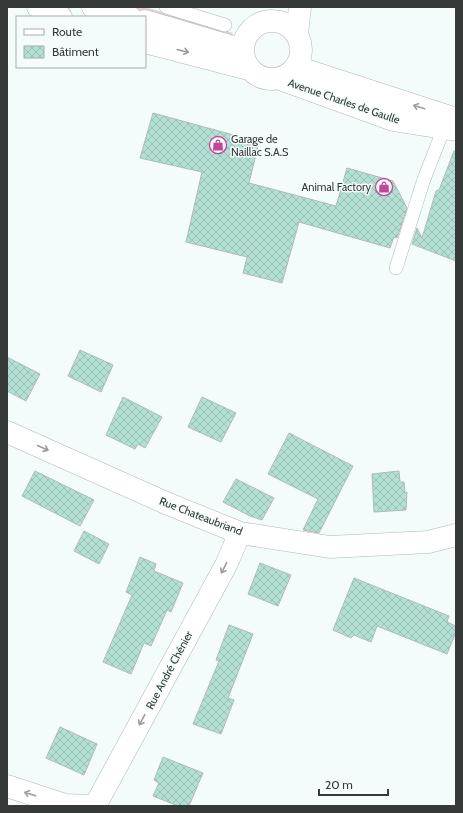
<svg xmlns="http://www.w3.org/2000/svg" width="463" height="813" font-family="Cabin,sans-serif">
<defs>
<pattern id="building-cross-hatch" width="8" height="8" patternUnits="userSpaceOnUse"><rect width="8" height="8" fill="#b3e0d4"/><path d="M0 0l8 8M0 8l8-8" fill="none" stroke="#9bc1b7"/></pattern>
</defs>
<rect width="100%" height="100%" fill="#f3fcfa"/>
<path fill="#e9cedd" d="M116,7h29l88,26 -3,8z"/>
<path fill="url(#building-cross-hatch)" stroke="#b1bab8" d="M153,113l106,29 -10,41 87,23 11,-38 46,13 14,27 -10,30 -3,-1 -4,11 -91,-26 -17,61 -39,-10 4,-16 -61,-15 16,-70 -62,-14z
M454,151h2v110l-44,-17 5,-16 5,10 14,-47 3,-1z
M80,350l33,15 -12,27 -33,-16z
M7,357l33,17 -14,27 -19,-10z
M123,397l39,20 -17,31 -7,-4 -3,5 -29,-14z
M202,397l34,16 -15,29 -33,-15z
M289,433l64,33 -34,67 -16,-3 15,-31 -50,-25z
M35,471l59,29 -14,26 -58,-30z
M399,471l1,11h4l1,11 2,-1 -1,18 -32,2 -2,-38z
M236,479l38,19 -12,22 -12,-4 -27,-14z
M84,531l25,13 -10,20 -25,-13z
M140,557l16,7 -2,7 29,12 -12,29 -4,-2 -16,36 -7,-3 -13,31 -28,-12 29,-67 -6,-3z
M260,563l31,12 -13,31 -30,-12z
M354,578l95,38 -2,6 9,4v6l-9,22 -70,-28 -6,16 -17,-7 -3,3 -18,-8z
M229,625l24,9 -25,64 6,2 -13,34 -28,-10 26,-63 -3,-1z
M60,727l37,17 -13,31 -38,-17z
M163,757l40,16 -14,33h-11l-25,-10 6,-13 -5,-3z"/>
<g fill="none" stroke-linecap="round" stroke-linejoin="round">
<g stroke="#afb8b6" stroke-width="14">
<path id="service" d="M166,7l59,18
M396,268l28,-89 20,-51"/>
</g>
<g stroke="#afb8b6" stroke-width="23">
<path id="minor" d="M7,432l159,71 74,30 90,14 98,-5 28,-7
M7,786l58,19 31,1
M95,806l131,-241 14,-32"/>
</g>
<g stroke="#afb8b6" stroke-width="23">
<path id="secondary" d="M38,7l23,10
M93,7l37,10
M243 50a29 29 0 1 1 58 0a29 29 0 1 1-58 0Z
M145,21l98,29
M297,33l3,-26
M145,42l104,27
M296,67l157,51
M280,79l113,41 63,10"/>
</g>
<use href="#service" stroke="#fff" stroke-width="13"/>
<use href="#minor" stroke="#fff" stroke-width="22"/>
<use href="#secondary" stroke="#fff" stroke-width="22"/>
</g>
<defs><path id="oneway-shaft" d="M-6 0H5M1.5-3L5.5 0L1.5 3" fill="none" stroke-width="1.6" stroke-linecap="round" stroke-linejoin="round"/></defs>
<g stroke="#9a9c9c">
<use href="#oneway-shaft" transform="translate(183 51) rotate(14)"/>
<use href="#oneway-shaft" transform="translate(419 107) rotate(-162)"/>
<use href="#oneway-shaft" transform="translate(43 448) rotate(24)"/>
<use href="#oneway-shaft" transform="translate(224 568) rotate(117)"/>
<use href="#oneway-shaft" transform="translate(142 720) rotate(118)"/>
<use href="#oneway-shaft" transform="translate(30 794) rotate(-162)"/>
</g>
<defs>
<g id="shop-ring" transform="scale(0.9)"><circle r="9.5" fill="#f3fcfa" stroke="#c34799" stroke-width="1.5"/><path d="M-5-2.5h2.3a2.7 3.5 0 0 1 5.4 0H5L5.5 6h-11ZM-1.5-2.5h3a1.5 2.3 0 0 0-3 0Z" fill="#c34799"/></g>
</defs>
<g fill-rule="evenodd">
<use href="#shop-ring" x="218" y="145"/>
<use href="#shop-ring" x="384" y="187"/>
</g>
<g text-anchor="middle" dominant-baseline="central" stroke-width="3" stroke-linejoin="round" paint-order="stroke">
<g font-size="11" fill="#353938" stroke="#f3fcfa">
<text transform="translate(344 101) rotate(19)">Avenue Charles de Gaulle</text>
<text transform="translate(201 516) rotate(21)">Rue Chateaubriand</text>
<text transform="translate(169 670) rotate(-62)">Rue André Chénier</text>
</g>
<g font-size="11" fill="#353938" stroke="#f3fcfa" text-anchor="start">
<text x="231" y="139">Garage de<tspan x="231" dy="13">Naillac S.A.S</tspan></text>
<text x="371" y="187" text-anchor="end">Animal Factory</text>
</g>
</g>
<rect width="463" height="813" fill="none" stroke="#353938" stroke-width="16"/>
<rect x="16" y="16" width="130" height="52" fill="#f3fcfa" stroke="#a7aeac"/>
<rect x="24" y="29" width="20" height="6" fill="#ffffff" stroke="#a7aeac"/>
<text x="52" y="36" font-size="12" fill="#353938">Route</text>
<rect x="24" y="46" width="20" height="12" fill="url(#building-cross-hatch)" stroke="#a7aeac"/>
<text x="52" y="56" font-size="12" fill="#353938">Bâtiment</text>
<path d="M319 789v6h69v-6" fill="none" stroke="#353938" stroke-width="2"/>
<text x="325" y="789" font-size="12" fill="#353938" stroke="#f3fcfa" stroke-width="3" paint-order="stroke">20 m</text>
</svg>
